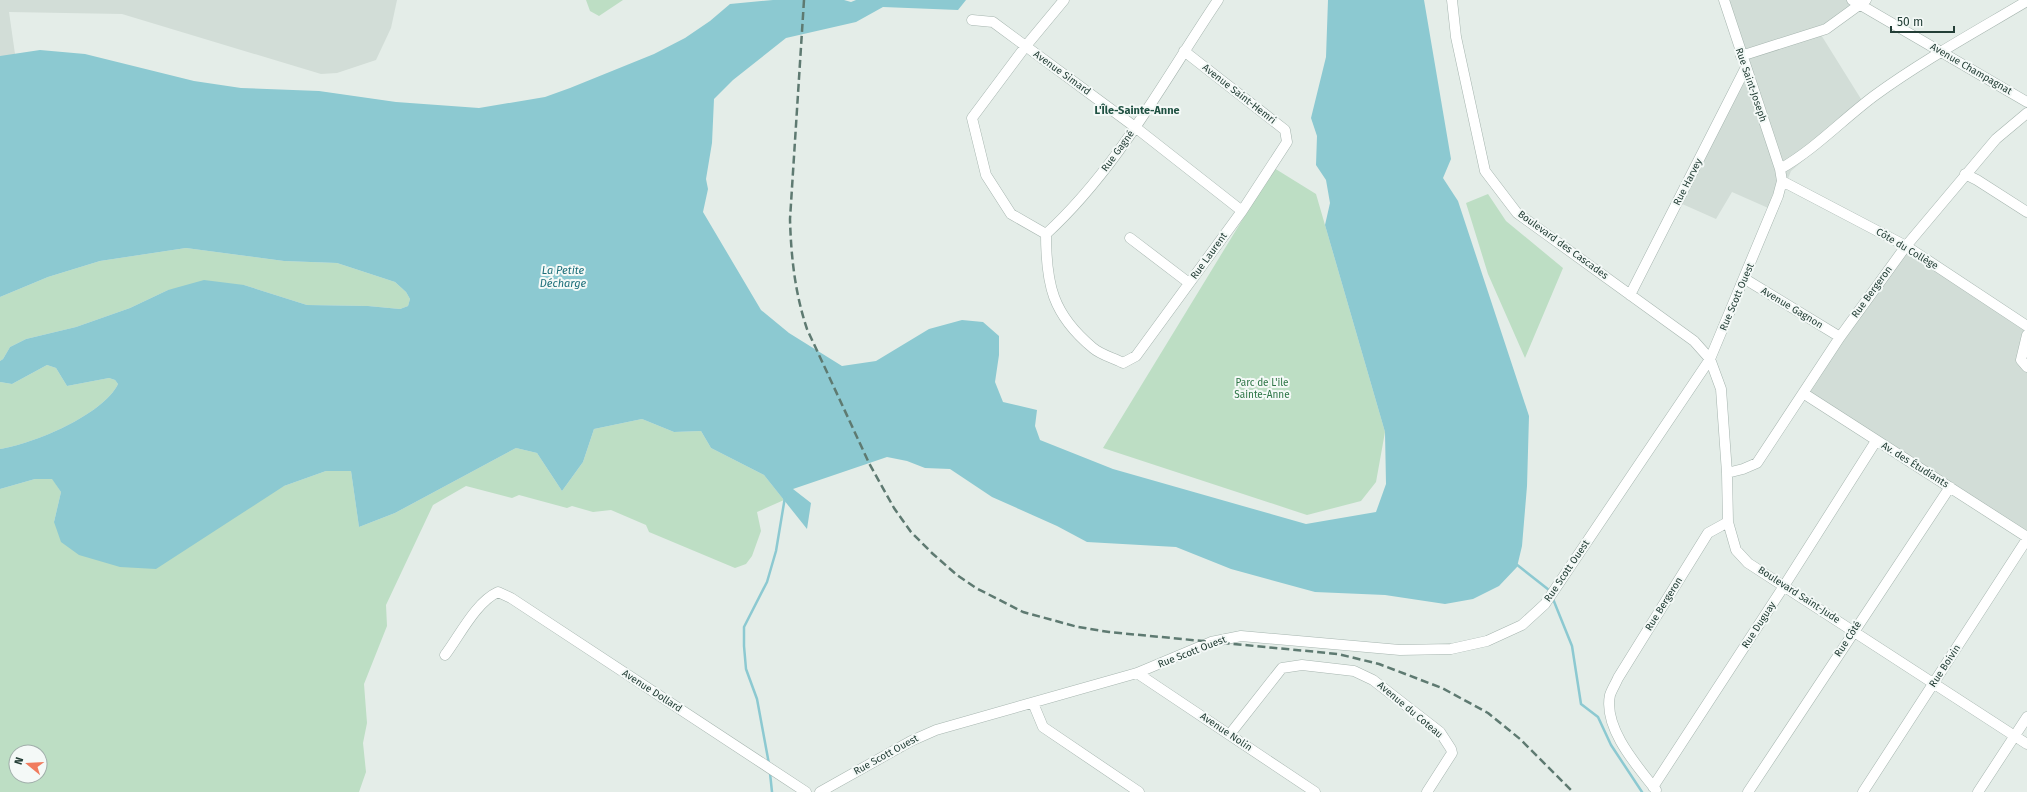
<svg xmlns="http://www.w3.org/2000/svg" width="2027" height="792" font-family="'Fira Sans',sans-serif">
<rect width="100%" height="100%" fill="#e4ede8"/>
<path fill="#d2ddd7" d="M0,0h397l-6,28 -15,32 -39,13 -16,1 -199,-60 -113,-2 10,70 -19,3z
M1729,0h133l-44,30 48,77 -75,64 -16,40 -43,-19 -16,27 -36,-16 70,-131z
M1907,249l120,80v208l-224,-144z"/>
<path fill="#bddec4" fill-rule="evenodd" d="M586,0h37l-24,16 -9,-5z
M1274,168l42,26 69,238 -9,50 -15,19 -54,14 -204,-67z
M1488,194l18,27 57,47 -38,90 -37,-84 -22,-71z
M186,248l98,13 53,2 58,19 11,10 4,7 -2,7 -8,3 -32,-3 -61,-1 -63,-20 -76,5 -38,18 -54,19 -50,12 -16,8 -7,12 -3,2v-64l48,-20 52,-16z
M47,365l9,3 11,18 42,-8 6,2 3,4c-15,31 -85,60 -118,65v-67l12,2z
M642,419l32,13 27,-1 10,17 53,27 20,25 -27,12 4,19 -9,25 -6,8 -11,4 -86,-36 -3,-7 -35,-15 -18,2 -21,-6 -5,2 -48,-13 -7,3 -46,-12 -33,19 -47,100 1,21 -23,58 3,39 -4,20 3,29 -7,20h-359v-303l35,-10 17,-1 9,14 -7,30 230,-36 42,-15h25l8,56 36,-14 121,-65 21,5 25,38 21,-29 11,-33zM16,752h24v24h-24z"/>
<path fill="#8cc9d1" d="M773,0h71l7,2 5,-2h110l-8,10 -75,-3 -27,15 -70,16 -53,42 -19,19 -2,44 -6,36 2,10 -5,23 58,98 28,23 53,33 34,-5 53,-32 33,-9 21,2 16,14v19l-4,27 8,20 34,8 -2,16 5,14 73,29 193,55 70,-12 10,-28 -1,-52 -60,-207 5,-22 -4,-23 -10,-15 1,-29 -6,-18 15,-61 2,-57h96l27,159 -8,19 15,23 71,215 -2,70 -5,60 -5,21 -18,19 -26,13 -28,5 -60,-9 -70,-3 -84,-23 -55,-22 -89,-5 -30,-16 -65,-29 -42,-28 -25,-1 -18,-7 -20,-4 -94,32 18,14 -4,26 -43,-54 -53,-27 -10,-17 -27,1 -32,-13 -48,10 -11,33 -21,29 -25,-38 -21,-5 -121,65 -36,14 -8,-56h-25l-42,15 -128,83 -36,-2 -41,-12 -18,-13 -7,-20 7,-30 -9,-13h-17l-35,10v-40c33,-5 103,-34 118,-65l-3,-4 -6,-2 -42,8 -11,-18 -9,-3 -35,19 -12,-2v-21l3,-2 7,-12 16,-8 50,-12 54,-19 38,-18 36,-10 40,5 63,20 61,1 32,3 8,-3 2,-7 -4,-7 -11,-10 -58,-19 -53,-2 -98,-13 -86,13 -52,16 -48,20v-241l40,-6 45,4 109,27 47,7 78,3 77,11 83,6 66,-11 25,-9 84,-34 31,-16 25,-17 20,-17z"/>
<g fill="none" stroke-linecap="round" stroke-linejoin="round">
<path stroke="#8cc9d1" stroke-width="2.5" d="M1516,564l33,26 1,3
M1553,599l19,47 9,58 17,13 13,28 31,47
M769,764l-12,-65 -11,-30 -2,-23v-19l23,-45 9,-31 9,-54
M770,773l2,19"/>
<g stroke="#a6b5af" stroke-width="11">
<path id="minor" d="M1064,0l-39,47 -53,71 14,57 25,39 35,20c0,50 6,80 47,114 8,7 21,10 30,15l13,-7 106,-145 45,-69 -2,-12 -101,-79
M1452,0l4,37 29,134 32,42 177,128 16,18 11,30 6,84 1,49 8,28 12,13 279,181
M1852,0l175,102
M972,20l21,2 142,105 107,84
M1741,56l85,-27 40,-29
M1780,169c34,-19 62,-49 94,-73 48,-35 101,-64 153,-95
M1965,174l12,6 50,32
M1782,181l124,65 121,80
M1046,234c72,-66 118,-154 172,-234
M1130,238l59,45
M1745,279l95,58
M1630,295l115,-226
M2027,335l-6,25 6,7
M1803,393l224,144
M1727,473l16,-4 14,-6 83,-126 66,-91 90,-107 31,-26
M445,655c15,-20 31,-53 53,-63l13,6 295,194
M1137,673l178,119
M1033,703l10,24 96,65
M1230,734l52,-66 20,-3 52,6 19,9 67,52 11,17 1,4 -25,39
M1653,787l131,-201 92,-145
M1656,790c-19,-24 -53,-62 -46,-95 2,-6 6,-12 8,-17l90,-145 20,-11
M820,792l91,-51 25,-11 201,-57 74,-31 30,-6 159,14 51,-1 36,-8 35,-16 23,-21 165,-245 68,-163 4,-15 -2,-12 -56,-169
M1748,792l202,-305
M1863,792l164,-253
M1978,792l49,-75"/>
</g>
<use href="#minor" stroke="#fff" stroke-width="10"/>
<path stroke="#5e7a71" stroke-width="2.5" stroke-dasharray="8 4" stroke-linecap="butt" d="M804,0l-14,219c1,38 5,74 17,110l62,134 25,45 17,24 22,22 24,21 19,13 47,24 55,15 31,5 229,22 41,10 63,24 46,25 32,26 53,53"/>
</g>
<g text-anchor="middle" dominant-baseline="central" stroke-width="4" stroke-linejoin="round" paint-order="stroke">
<g font-size="10" fill="#233e36" stroke="#f4f9f7">
<text transform="translate(1971 69) rotate(30)">Avenue Champagnat</text>
<text transform="translate(1062 73) rotate(36)">Avenue Simard</text>
<text transform="translate(1751 85) rotate(71)">Rue Saint-Joseph</text>
<text transform="translate(1239 94) rotate(38)">Avenue Saint-Hemri</text>
<text transform="translate(1118 151) rotate(-54)">Rue Gagné</text>
<text transform="translate(1688 182) rotate(-63)">Rue Harvey</text>
<text transform="translate(1563 245) rotate(36)">Boulevard des Cascades</text>
<text transform="translate(1907 249) rotate(31)">Côte du Collège</text>
<text transform="translate(1209 256) rotate(-54)">Rue Laurent</text>
<text transform="translate(1872 292) rotate(-54)">Rue Bergeron</text>
<text transform="translate(1737 297) rotate(-67)">Rue Scott Ouest</text>
<text transform="translate(1792 308) rotate(31)">Avenue Gagnon</text>
<text transform="translate(1915 465) rotate(32)">Av. des Étudiants</text>
<text transform="translate(1567 571) rotate(-56)">Rue Scott Ouest</text>
<text transform="translate(1799 595) rotate(33)">Boulevard Saint-Jude</text>
<text transform="translate(1664 604) rotate(-58)">Rue Bergeron</text>
<text transform="translate(1759 625) rotate(-57)">Rue Duguay</text>
<text transform="translate(1848 639) rotate(-57)">Rue Côté</text>
<text transform="translate(1192 652) rotate(-21)">Rue Scott Ouest</text>
<text transform="translate(1945 666) rotate(-57)">Rue Boivin</text>
<text transform="translate(652 691) rotate(33)">Avenue Dollard</text>
<text transform="translate(1410 710) rotate(40)">Avenue du Coteau</text>
<text transform="translate(1226 732) rotate(34)">Avenue Nolin</text>
<text transform="translate(886 755) rotate(-29)">Rue Scott Ouest</text>
</g>
<g font-size="10" fill="#2d7546" stroke="#f4f9f7">
<text x="1262" y="383">Parc de L'ile<tspan x="1262" dy="12">Sainte-Anne</tspan></text>
</g>
<g font-size="11" font-weight="bold" fill="#1f5142" stroke="#f4f9f7">
<text x="1137" y="110">L'Île-Sainte-Anne</text>
</g>
<g font-size="11" font-style="italic" fill="#1d6f7a" stroke="#f4f9f7">
<text x="563" y="270">La Petite<tspan x="563" dy="13">Décharge</tspan></text>
</g>
</g>
<g transform="translate(28 764) rotate(288)"><circle r="19" fill="#f4f9f7" stroke="#a0aeaa"/>
<path d="M0-3L7 15L0 10L-7 15Z" fill="#f07c5e"/>
<text y="-6" font-size="11" font-weight="bold" text-anchor="middle" fill="#233e36">N</text>
</g>
<path d="M1891 26v6h63v-6" fill="none" stroke="#233e36" stroke-width="2"/>
<text x="1897" y="26" font-size="12" fill="#233e36" stroke="#f4f9f7" stroke-width="3" paint-order="stroke">50 m</text>
</svg>
